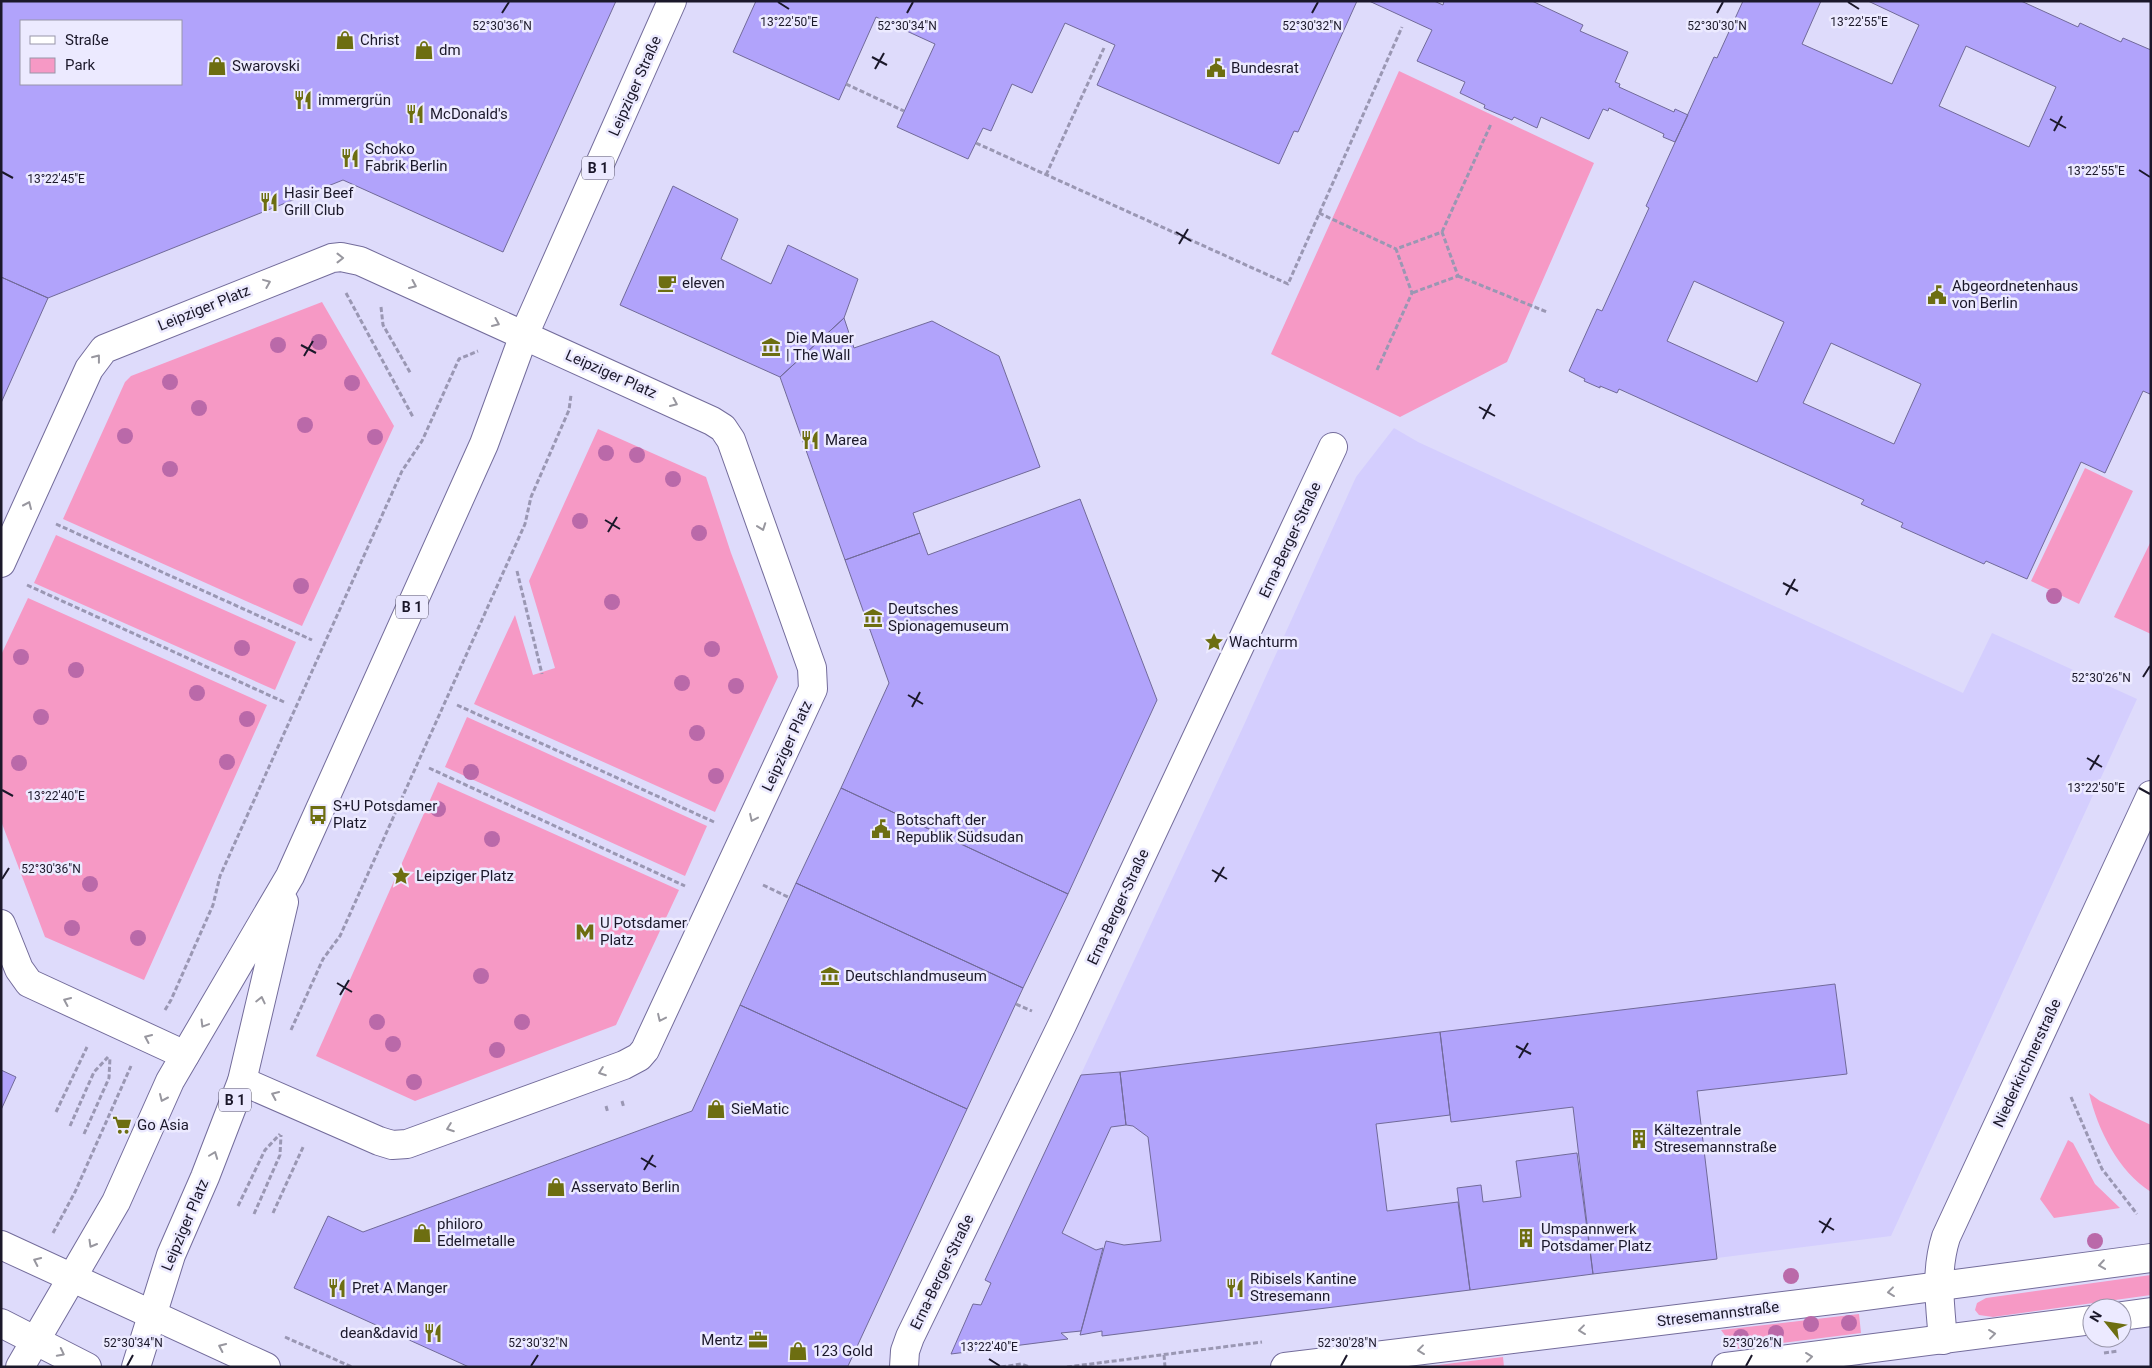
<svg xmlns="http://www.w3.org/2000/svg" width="2152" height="1368" font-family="Roboto,sans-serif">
<rect width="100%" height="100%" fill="#dedbfb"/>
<path fill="#d4cefe" d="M1394,428l24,14 545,251 29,-60 145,66 -246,537 -789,100 -1,-5 -39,2 6,6 -117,15 22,-50 8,1 10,-21 -6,-4 258,-553 113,-250z"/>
<path fill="#f699c5" d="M1399,71l195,92 -87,199 -107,55 -129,-63z
M322,302l72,124 -92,200 -239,-107 62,-137 6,-6z
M598,429l108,48 25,76 47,124 -63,135 -241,-108 41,-89 18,60 22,-7 -26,-87z
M2085,468l48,23 -54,113 -48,-23z
M56,535l240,107 -21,48 -241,-107z
M2151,541v93l-37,-17z
M28,598l239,107 -123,275 -99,-43 -44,-116v-166z
M467,717l240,109 -22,50 -240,-109z
M438,782l241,108 -63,135 -201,76 -99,-45z
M2089,1093l11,8 51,24v67c-33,-21 -53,-62 -62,-99z
M2068,1140l5,3 22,41 25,24 -66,10 -14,-19z
M2151,1275v20l-158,22 -14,-2 -4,-5 2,-7 9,-5z
M1859,1314l2,19 -126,16 -14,-19z
M1503,1357l1,10h-82z"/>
<path fill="#b1a3fb" stroke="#716a99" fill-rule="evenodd" d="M1,1h615l-113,251 -160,-72 -295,118 -47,-21zM21,21h160v63h-160z
M756,1h601l-59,131 -4,-1 -15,33 -182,-79 18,-40 -50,-22 -33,70 -20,-9 -21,47 -8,-3 -15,31 -71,-32 38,-83 -59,-27 -37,83 -106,-48z
M1369,1h65l9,4 1,-4h88l51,24 -3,6 48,21 -13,30 5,2 -1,3 55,25 1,-3 13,6 -13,27 -12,-5 1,-3 -55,-26 -1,3 -5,-2 -14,30 -48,-22 -4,11 -23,-11 -2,3 -28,-12 1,-3 -25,-12 5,-11 -48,-21 15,-31z
M1743,1h78l-19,43 90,40 27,-59 -51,-24h153l57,26 2,-4 41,19 2,-4 28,12v341l-1,3 -7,-3 -38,82 -24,-11 -54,117 -41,-18 -2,3 -83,-37 2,-4 -42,-19 3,-4 -245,-111 -2,4 -17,-7v2l-16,-7 1,-2 -16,-8 28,-62 5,2 47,-103 -3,-2 68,-149 3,1zM1966,46l90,41 -27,60 -90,-41zM1694,281l90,41 -27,60 -90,-41zM1831,343l90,41 -27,60 -91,-41z
M673,186l65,33 -17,40 50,25 17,-39 70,34 -14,39 -64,59 -160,-72z
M1,277l47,21 -47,105z
M844,318l10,30 78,-27 67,35 41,111 -127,46 7,20 -75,27 -65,-183z
M1080,499l77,201 -89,194 -227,-106 48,-105 -44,-123 75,-27 8,22z
M841,788l227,106 -45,94 -227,-105z
M796,883l227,105 -56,121 -227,-104z
M1835,984l12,90 -150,17 20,168 -124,15 -20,-167 -122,15 -11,-90z
M740,1005l227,104 -119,257 -379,1 -175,-79 34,-72 35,16 329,-121z
M1440,1032l10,83 -74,9 11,87 71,-9 12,88 -368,46v-5l-22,4 26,-94 18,4 37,-4 -13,-104 -15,-11 -7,-1 -6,-53z
M1,1070l15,7 -15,33z
M1120,1072l6,53 -15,2 -49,106 34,17 7,-2 -22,83 -20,2 7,6 -117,15 22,-50 8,1 10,-22 -6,-3 96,-205z
M1577,1153l16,121 -123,16 -13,-102 24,-3 2,17 38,-5 -5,-36z"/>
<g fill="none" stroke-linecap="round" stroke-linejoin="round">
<g stroke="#736c9b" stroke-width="30">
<path id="street" d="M1,563l88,-194 15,-20 228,-91 9,-1 19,4 352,160 11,7 8,12 81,228 1,21 -168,361 -6,7 -15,8 -217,79 -15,1 -13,-4 -137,-60
M1,924l18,45 10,14 156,72
M1943,1340c-3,-36 -8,-68 3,-103l205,-442
M904,1367l1,-16 5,-14 152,-312 271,-578"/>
</g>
<g stroke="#736c9b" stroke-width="30">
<path id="secondary" d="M1,1245l265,122
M2122,1316l29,-4
M1,1323l86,44
M1285,1367l572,-70 294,-39
M1726,1367l366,-47"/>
</g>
<g stroke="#736c9b" stroke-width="30">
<path id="primary" d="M20,1367l96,-165 54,-121 120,-205 194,-432 40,-109 148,-334
M136,1367l35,-112 34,-78 37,-96 42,-179"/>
</g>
<path stroke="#9a97b3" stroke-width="3" stroke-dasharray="5 2.5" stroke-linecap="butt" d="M846,84l58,27
M976,143l312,141 114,-257
M1046,175l58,-127
M1319,213l77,36
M1442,232l49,-108
M1458,276l89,36
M346,293l67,124
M381,307l2,18 28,49
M1377,370l35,-77 -16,-44 46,-17 16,44 -46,17
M56,524l256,116
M517,571l25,103
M27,585l257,117
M457,705l257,117
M429,768l256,118
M763,885l27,13
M1016,1004l16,7
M165,1010l6,-10 42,-95 7,-29 182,-405 20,-30 37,-82 19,-8
M291,1030l32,-71 17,-23 185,-412 6,-27 38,-87 2,-15
M2071,1097l31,72 35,45
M622,1101l2,7
M606,1106l2,7
M56,1112l31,-65
M70,1126l24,-54 14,-15
M84,1134l25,-56 1,-21
M238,1206l27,-56 15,-16
M273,1213l31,-68
M254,1214l26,-59 1,-20
M53,1233l22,-41 56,-126
M285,1337l67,30
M2104,1353l14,-2
M1164,1355l1,12
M1001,1367l20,-3 9,3
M1067,1367l195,-25"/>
<use href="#street" stroke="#fff" stroke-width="28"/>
<use href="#secondary" stroke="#fff" stroke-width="28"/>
<use href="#primary" stroke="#fff" stroke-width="28"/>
</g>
<g fill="#ba69a9">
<circle cx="319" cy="342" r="8"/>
<circle cx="278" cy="345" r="8"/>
<circle cx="170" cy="382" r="8"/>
<circle cx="352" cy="383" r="8"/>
<circle cx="199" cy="408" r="8"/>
<circle cx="305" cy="425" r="8"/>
<circle cx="125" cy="436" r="8"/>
<circle cx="375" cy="437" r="8"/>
<circle cx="606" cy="453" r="8"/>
<circle cx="637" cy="455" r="8"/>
<circle cx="170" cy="469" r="8"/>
<circle cx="673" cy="479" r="8"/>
<circle cx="580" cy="521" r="8"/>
<circle cx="699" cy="533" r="8"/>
<circle cx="301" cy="586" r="8"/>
<circle cx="2054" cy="596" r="8"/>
<circle cx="612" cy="602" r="8"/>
<circle cx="242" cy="648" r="8"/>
<circle cx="712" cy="649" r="8"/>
<circle cx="21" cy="657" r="8"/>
<circle cx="76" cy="670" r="8"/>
<circle cx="682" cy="683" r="8"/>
<circle cx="736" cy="686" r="8"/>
<circle cx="197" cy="693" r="8"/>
<circle cx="41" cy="717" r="8"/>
<circle cx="247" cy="719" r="8"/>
<circle cx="697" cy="733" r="8"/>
<circle cx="227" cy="762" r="8"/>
<circle cx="19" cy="763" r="8"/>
<circle cx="471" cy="772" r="8"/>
<circle cx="716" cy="776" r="8"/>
<circle cx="438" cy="809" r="8"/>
<circle cx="492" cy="839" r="8"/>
<circle cx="90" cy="884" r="8"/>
<circle cx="72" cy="928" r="8"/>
<circle cx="138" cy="938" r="8"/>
<circle cx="481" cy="976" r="8"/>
<circle cx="377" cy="1022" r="8"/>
<circle cx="522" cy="1022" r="8"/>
<circle cx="393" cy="1044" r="8"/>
<circle cx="497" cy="1050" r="8"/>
<circle cx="414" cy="1082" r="8"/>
<circle cx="2095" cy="1241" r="8"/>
<circle cx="1791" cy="1276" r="8"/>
<circle cx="1849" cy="1323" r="8"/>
<circle cx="1811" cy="1324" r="8"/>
<circle cx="1776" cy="1333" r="8"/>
<circle cx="1741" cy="1337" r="8"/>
</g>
<defs><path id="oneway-chevron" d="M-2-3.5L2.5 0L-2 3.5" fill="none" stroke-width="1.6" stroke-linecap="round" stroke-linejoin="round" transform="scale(1.25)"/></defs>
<g stroke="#98979f">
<use href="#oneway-chevron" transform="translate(340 258)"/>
<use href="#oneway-chevron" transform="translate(267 283) rotate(-22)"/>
<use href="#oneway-chevron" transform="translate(413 285) rotate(24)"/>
<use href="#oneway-chevron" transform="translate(496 323) rotate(24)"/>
<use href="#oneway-chevron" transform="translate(97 358) rotate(-52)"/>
<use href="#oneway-chevron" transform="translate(674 403) rotate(24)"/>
<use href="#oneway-chevron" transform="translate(28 505) rotate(-66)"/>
<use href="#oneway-chevron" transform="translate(762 527) rotate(70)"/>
<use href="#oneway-chevron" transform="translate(753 818) rotate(115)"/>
<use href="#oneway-chevron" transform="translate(261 1000) rotate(-77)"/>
<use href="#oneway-chevron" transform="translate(67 1001) rotate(-156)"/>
<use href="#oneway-chevron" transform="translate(661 1018) rotate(115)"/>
<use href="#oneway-chevron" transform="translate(204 1024) rotate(121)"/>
<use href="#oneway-chevron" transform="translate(148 1038) rotate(-156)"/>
<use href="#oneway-chevron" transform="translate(602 1072) rotate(160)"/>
<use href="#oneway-chevron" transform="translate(275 1095) rotate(-156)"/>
<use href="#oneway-chevron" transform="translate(163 1098) rotate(114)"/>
<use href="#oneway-chevron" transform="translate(450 1128) rotate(160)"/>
<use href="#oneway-chevron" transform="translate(214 1155) rotate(-69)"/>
<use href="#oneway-chevron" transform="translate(92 1244) rotate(120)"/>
<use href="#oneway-chevron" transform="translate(37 1261) rotate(-155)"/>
<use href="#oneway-chevron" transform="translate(2102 1265) rotate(172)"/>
<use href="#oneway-chevron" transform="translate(1891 1292) rotate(173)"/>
<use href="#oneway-chevron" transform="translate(1582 1330) rotate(173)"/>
<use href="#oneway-chevron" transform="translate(1992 1334) rotate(-7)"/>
<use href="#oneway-chevron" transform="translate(222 1347) rotate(-155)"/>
<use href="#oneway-chevron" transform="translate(1421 1350) rotate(173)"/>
<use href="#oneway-chevron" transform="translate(61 1353) rotate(27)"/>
<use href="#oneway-chevron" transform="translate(1809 1357) rotate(-7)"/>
</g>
<path fill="none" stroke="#1b182a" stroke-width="2" d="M778,2l11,7M1848,2l11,7M502,13l7,-11M907,13l6,-11M1312,13l6,-11M1717,13l6,-11M872,57l15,8M875,69l9,-16M2050,119l16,9M2054,131l8,-15M2139,170l11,7M2,172l11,6M1176,232l15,9M1179,244l9,-15M301,345l15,8M304,356l9,-15M1479,407l16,9M1483,419l8,-15M605,520l15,9M608,532l9,-15M1783,583l15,8M1786,595l9,-16M2143,677l7,-11M908,695l15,9M912,707l8,-15M2087,758l15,9M2090,770l9,-15M2139,788l11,6M2,790l11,6M1212,870l15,9M2,879l7,-11M1215,882l9,-15M337,983l15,9M340,995l9,-15M1516,1046l15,8M1519,1058l9,-15M641,1158l15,9M644,1170l9,-15M1819,1221l15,9M1822,1233l9,-15M989,1359l11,7M127,1366l6,-11M531,1366l7,-11M1341,1366l6,-11M1746,1366l6,-11"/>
<defs>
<g id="shop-bare" transform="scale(1.5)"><path d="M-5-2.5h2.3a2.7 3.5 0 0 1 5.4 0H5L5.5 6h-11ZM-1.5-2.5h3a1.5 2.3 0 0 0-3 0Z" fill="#6d6e11" stroke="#eceaff" stroke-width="2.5" paint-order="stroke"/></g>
<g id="civic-bare" transform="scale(1.5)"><path d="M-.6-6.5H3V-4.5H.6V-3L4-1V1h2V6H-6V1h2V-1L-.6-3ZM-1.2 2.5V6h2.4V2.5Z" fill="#6d6e11" stroke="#eceaff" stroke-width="2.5" paint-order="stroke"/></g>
<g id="restaurant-bare" transform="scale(1.5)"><path d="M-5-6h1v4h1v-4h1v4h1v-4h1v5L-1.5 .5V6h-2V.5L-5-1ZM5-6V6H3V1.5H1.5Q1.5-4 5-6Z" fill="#6d6e11" stroke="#eceaff" stroke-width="2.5" paint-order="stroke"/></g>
<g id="cafe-bare" transform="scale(1.5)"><path d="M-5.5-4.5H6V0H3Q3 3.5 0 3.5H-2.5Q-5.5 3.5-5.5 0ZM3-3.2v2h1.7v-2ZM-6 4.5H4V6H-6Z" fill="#6d6e11" stroke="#eceaff" stroke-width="2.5" paint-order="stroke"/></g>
<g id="museum-bare" transform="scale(1.5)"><path d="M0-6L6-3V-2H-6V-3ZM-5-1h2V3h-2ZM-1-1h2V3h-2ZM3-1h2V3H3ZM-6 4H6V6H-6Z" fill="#6d6e11" stroke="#eceaff" stroke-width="2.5" paint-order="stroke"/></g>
<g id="sight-bare" transform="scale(1.5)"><path d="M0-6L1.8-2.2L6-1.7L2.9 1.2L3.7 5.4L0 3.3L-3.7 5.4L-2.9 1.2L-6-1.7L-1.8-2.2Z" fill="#6d6e11" stroke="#eceaff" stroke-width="2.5" paint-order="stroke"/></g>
<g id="bus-bare" transform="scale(1.5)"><path d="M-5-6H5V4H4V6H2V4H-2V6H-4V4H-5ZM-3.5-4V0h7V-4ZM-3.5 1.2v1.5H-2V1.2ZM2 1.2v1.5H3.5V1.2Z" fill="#6d6e11" stroke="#eceaff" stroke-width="2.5" paint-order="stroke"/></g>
<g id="metro-bare" transform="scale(1.5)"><path d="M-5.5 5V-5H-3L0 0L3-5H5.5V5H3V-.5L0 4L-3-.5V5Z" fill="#6d6e11" stroke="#eceaff" stroke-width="2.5" paint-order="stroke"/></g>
<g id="supermarket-bare" transform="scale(1.5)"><path d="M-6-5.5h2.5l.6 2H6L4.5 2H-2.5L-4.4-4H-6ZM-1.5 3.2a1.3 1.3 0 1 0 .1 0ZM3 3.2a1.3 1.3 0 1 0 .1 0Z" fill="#6d6e11" stroke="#eceaff" stroke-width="2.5" paint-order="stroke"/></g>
<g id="building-bare" transform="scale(1.5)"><path d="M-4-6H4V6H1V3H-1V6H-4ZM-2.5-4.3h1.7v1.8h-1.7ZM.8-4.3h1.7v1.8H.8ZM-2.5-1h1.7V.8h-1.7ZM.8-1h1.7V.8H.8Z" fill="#6d6e11" stroke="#eceaff" stroke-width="2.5" paint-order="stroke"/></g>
<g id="office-bare" transform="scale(1.5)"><path d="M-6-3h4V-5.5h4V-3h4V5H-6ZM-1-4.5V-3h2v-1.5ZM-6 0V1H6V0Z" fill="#6d6e11" stroke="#eceaff" stroke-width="2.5" paint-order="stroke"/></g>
</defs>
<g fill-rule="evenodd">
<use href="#shop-bare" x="345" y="40"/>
<use href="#shop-bare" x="424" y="50"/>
<use href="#shop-bare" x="217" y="66"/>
<use href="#civic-bare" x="1216" y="68"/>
<use href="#restaurant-bare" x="303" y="100"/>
<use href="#restaurant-bare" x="415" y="114"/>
<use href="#restaurant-bare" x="350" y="158"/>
<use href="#restaurant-bare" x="269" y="202"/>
<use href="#cafe-bare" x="667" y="283"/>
<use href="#civic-bare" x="1937" y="295"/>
<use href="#museum-bare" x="771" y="347"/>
<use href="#restaurant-bare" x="810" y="440"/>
<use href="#museum-bare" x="873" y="618"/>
<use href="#sight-bare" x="1214" y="642"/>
<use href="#bus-bare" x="318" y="815"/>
<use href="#civic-bare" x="881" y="829"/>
<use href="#sight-bare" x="401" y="876"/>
<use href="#metro-bare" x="585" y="932"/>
<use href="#museum-bare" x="830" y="976"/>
<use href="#shop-bare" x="716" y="1109"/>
<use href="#supermarket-bare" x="122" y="1125"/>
<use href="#building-bare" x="1639" y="1139"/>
<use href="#shop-bare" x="556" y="1187"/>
<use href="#shop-bare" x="422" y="1233"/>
<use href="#building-bare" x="1526" y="1238"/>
<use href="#restaurant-bare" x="337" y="1288"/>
<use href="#restaurant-bare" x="1235" y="1288"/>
<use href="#restaurant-bare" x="433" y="1333"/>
<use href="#office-bare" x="758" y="1340"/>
<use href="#shop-bare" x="798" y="1351"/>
</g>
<g text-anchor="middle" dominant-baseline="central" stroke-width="5" stroke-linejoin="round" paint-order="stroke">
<g fill="#eceaff" stroke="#5a576a" stroke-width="1">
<rect x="582" y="156.5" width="32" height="23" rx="4"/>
<rect x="396" y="595.5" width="32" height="23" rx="4"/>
<rect x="219" y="1088.5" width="32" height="23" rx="4"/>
</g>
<g font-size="14" font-weight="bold" fill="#1b182a">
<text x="598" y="168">B 1</text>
<text x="412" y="607">B 1</text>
<text x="235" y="1100">B 1</text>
</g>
<g font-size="15" fill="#1b182a" stroke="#eceaff" text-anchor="start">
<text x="360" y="40">Christ</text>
<text x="439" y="50">dm</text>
<text x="232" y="66">Swarovski</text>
<text x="1231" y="68">Bundesrat</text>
<text x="318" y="100">immergrün</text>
<text x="430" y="114">McDonald's</text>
<text x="365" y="149">Schoko<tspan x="365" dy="17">Fabrik Berlin</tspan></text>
<text x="284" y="193">Hasir Beef<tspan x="284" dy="17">Grill Club</tspan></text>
<text x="682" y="283">eleven</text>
<text x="1952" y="286">Abgeordnetenhaus<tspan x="1952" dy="17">von Berlin</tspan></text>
<text x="786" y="338">Die Mauer<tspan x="786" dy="17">| The Wall</tspan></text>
<text x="825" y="440">Marea</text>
<text x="888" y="609">Deutsches<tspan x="888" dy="17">Spionagemuseum</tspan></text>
<text x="1229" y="642">Wachturm</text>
<text x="333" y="806">S+U Potsdamer<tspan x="333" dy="17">Platz</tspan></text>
<text x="896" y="820">Botschaft der<tspan x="896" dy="17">Republik Südsudan</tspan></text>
<text x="416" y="876">Leipziger Platz</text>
<text x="600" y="923">U Potsdamer<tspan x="600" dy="17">Platz</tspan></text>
<text x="845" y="976">Deutschlandmuseum</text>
<text x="731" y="1109">SieMatic</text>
<text x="137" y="1125">Go Asia</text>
<text x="1654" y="1130">Kältezentrale<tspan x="1654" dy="17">Stresemannstraße</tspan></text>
<text x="571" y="1187">Asservato Berlin</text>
<text x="437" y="1224">philoro<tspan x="437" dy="17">Edelmetalle</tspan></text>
<text x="1541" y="1229">Umspannwerk<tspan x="1541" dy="17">Potsdamer Platz</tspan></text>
<text x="1250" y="1279">Ribisels Kantine<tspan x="1250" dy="17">Stresemann</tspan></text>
<text x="352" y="1288">Pret A Manger</text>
<text x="418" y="1333" text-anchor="end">dean&amp;david</text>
<text x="743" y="1340" text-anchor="end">Mentz</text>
<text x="813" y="1351">123 Gold</text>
</g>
<g font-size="15" fill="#1b182a" stroke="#eceaff">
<text transform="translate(635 86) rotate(-66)">Leipziger Straße</text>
<text transform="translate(204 308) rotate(-22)">Leipziger Platz</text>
<text transform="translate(611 374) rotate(24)">Leipziger Platz</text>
<text transform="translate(1290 540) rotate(-65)">Erna-Berger-Straße</text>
<text transform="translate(787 746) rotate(-65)">Leipziger Platz</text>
<text transform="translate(1118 907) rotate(-65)">Erna-Berger-Straße</text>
<text transform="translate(2027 1063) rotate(-65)">Niederkirchnerstraße</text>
<text transform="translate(185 1225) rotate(-67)">Leipziger Platz</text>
<text transform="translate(942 1272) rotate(-64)">Erna-Berger-Straße</text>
<text transform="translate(1718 1314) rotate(-7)">Stresemannstraße</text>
</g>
</g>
<g font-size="12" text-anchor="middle" fill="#1b182a" stroke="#eceaff" stroke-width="5" stroke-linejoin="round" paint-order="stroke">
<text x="789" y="26">13°22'50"E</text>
<text x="1859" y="26">13°22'55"E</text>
<text x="502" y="30">52°30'36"N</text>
<text x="907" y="30">52°30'34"N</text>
<text x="1312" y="30">52°30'32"N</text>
<text x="1717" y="30">52°30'30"N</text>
<text x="2096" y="175">13°22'55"E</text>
<text x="56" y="183">13°22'45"E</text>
<text x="2101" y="682">52°30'26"N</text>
<text x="2096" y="792">13°22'50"E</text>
<text x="56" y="800">13°22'40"E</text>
<text x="51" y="873">52°30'36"N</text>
<text x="133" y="1347">52°30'34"N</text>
<text x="538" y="1347">52°30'32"N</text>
<text x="1347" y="1347">52°30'28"N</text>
<text x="1752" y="1347">52°30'26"N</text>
<text x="989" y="1351">13°22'40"E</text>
</g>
<rect width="2152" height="1368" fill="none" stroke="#1b182a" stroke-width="5"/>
<rect x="20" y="20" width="162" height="65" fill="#eceaff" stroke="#9896aa"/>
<rect x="30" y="36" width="25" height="8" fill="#ffffff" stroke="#9896aa"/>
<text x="65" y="45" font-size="15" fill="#1b182a">Straße</text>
<rect x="30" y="58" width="25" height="15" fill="#f699c5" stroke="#9896aa"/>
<text x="65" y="70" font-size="15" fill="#1b182a">Park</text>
<g transform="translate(2107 1323) rotate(300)"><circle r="24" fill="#eceaff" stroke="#9896aa"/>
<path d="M0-4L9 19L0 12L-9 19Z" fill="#6d6e11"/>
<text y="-8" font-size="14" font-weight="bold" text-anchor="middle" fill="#1b182a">N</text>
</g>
</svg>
